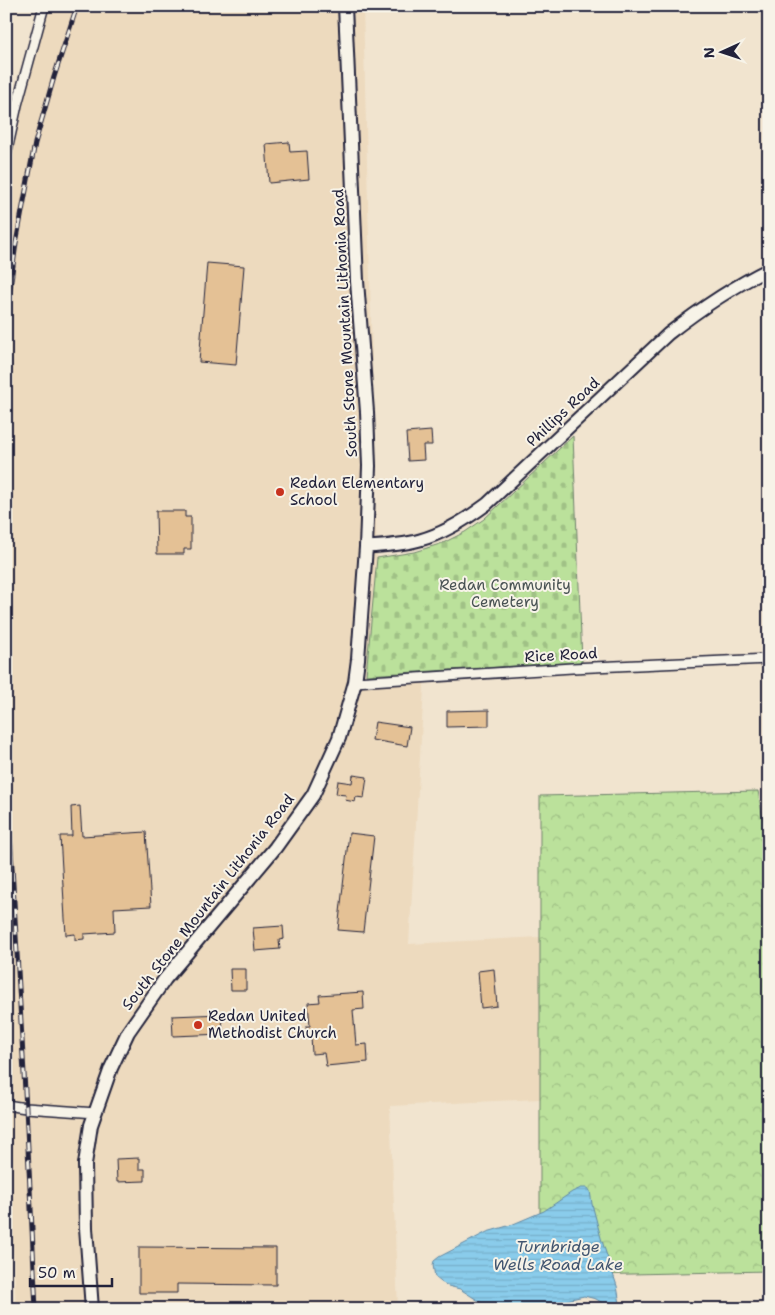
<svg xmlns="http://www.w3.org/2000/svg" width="775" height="1315" font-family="'Shantell Sans',sans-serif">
<defs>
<pattern id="forest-crowns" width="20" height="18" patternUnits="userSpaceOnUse" patternTransform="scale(1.25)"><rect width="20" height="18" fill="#bbe19b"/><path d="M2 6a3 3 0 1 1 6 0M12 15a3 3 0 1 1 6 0" fill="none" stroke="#a0c186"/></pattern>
<pattern id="cemetery-stones" width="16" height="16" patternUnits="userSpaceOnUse" patternTransform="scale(1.25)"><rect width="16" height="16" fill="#bbe19b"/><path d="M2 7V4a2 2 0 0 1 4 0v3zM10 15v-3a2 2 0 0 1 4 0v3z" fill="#a0c186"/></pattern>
<pattern id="water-rules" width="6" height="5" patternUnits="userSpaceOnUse" patternTransform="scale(1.25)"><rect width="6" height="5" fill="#8acceb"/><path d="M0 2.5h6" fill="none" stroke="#77afca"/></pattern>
</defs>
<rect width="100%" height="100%" fill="#f1e4cf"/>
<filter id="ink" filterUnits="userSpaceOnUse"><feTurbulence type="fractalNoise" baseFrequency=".02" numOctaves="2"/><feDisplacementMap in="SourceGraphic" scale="10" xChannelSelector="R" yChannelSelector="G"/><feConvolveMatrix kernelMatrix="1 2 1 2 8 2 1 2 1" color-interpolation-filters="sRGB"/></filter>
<g filter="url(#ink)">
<path fill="#eddabe" d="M45,6h318l14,552 -11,117 59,-4 -16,273 131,-7v162l-150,7 8,203h-382l-10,-211v-941z"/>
<path fill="url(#forest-crowns)" stroke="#6e826b" d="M758,791l11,61v419l-229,5v-480z"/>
<path fill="url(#cemetery-stones)" stroke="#6e826b" d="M573,436l9,226 -216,13 11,-117 37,-6 29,-9 22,-11 19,-13z"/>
<path fill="url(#water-rules)" stroke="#6088a5" d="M581,1188h7l2,3 2,13 9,34 16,48 3,18 -8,3 -8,-3 -8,-5 -12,-3 -51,12 -35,1 -16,-6 -22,-14 -12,-3 -7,-4 -6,-5 -2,-12 1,-4 5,-4 48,-25 24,-7 33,-14 28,-19z"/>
<path fill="#e4c195" stroke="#22223b" d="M289,142l1,10 17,-1 2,28 -40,4 -3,-39z
M207,263l37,3 -8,99 -37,-3z
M431,431l1,14h-9l1,15 -16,1 -2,-28z
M156,511h29v6h6v32h-7v5h-27z
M489,710v16l-42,1v-16z
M375,722l35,5 -3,19 -35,-6z
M353,775l14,2 -3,21 -8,-1 -1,5 -10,-2 1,-5 -10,-1 2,-13 14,2z
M80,806l2,30 64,-4 5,74 -37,2 1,24 -31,2v5l-9,1v-6l-9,1 -6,-99h12l-1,-29z
M349,833l25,3 -11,96 -25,-2z
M283,926l1,13 -5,1 1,9 -25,2 -2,-23z
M230,969h16v21h-15z
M494,969l3,37 -16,2 -3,-37z
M363,992l1,17 -11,1 3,35 11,-1 1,18 -42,4 -2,-13 -12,1 -1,-18h-4l-1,-10h4l-2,-23 12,-1 -1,-7z
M222,1014l1,20 -50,2 -1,-20z
M139,1158v11h6v12l-28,1 -1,-23z
M139,1247l137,1v37l-99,-1v9h-38z"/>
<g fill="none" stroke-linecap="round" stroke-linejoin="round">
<g stroke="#22223b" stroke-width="12">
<path id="minor" d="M6,155l11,-50 27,-99
M355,682l217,-14 197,-9
M6,1105l20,3 70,5"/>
</g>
<g stroke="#22223b" stroke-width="15">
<path id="tertiary" d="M366,547c18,-1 36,-2 54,-7 25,-7 47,-21 67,-36l181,-170c32,-25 64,-47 101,-65"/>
</g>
<g stroke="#22223b" stroke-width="16">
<path id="secondary" d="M92,1309l-6,-81 -1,-64 6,-39 20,-57 17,-36 37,-53 110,-131 38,-53 26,-57 16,-56 3,-23 8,-112 3,-81 -2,-54 -10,-131 -12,-275"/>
</g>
<use href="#minor" stroke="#f7f3e8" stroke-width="9"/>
<use href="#tertiary" stroke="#f7f3e8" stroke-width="11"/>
<use href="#secondary" stroke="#f7f3e8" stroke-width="12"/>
<g stroke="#22223b" stroke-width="5">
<path id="rail" d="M6,318l10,-75 19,-100 19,-66 23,-71
M6,764l20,344 10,201"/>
</g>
<use href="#rail" stroke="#f7f3e8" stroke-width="3" stroke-dasharray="9" stroke-linecap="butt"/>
</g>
</g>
<g fill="#c8321e" stroke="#f7f3e8" stroke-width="2">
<circle cx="280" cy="492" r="5"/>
<circle cx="198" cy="1025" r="5"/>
</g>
<g text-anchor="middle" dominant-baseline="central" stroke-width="4" stroke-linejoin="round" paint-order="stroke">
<g font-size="15" fill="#22223b" stroke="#f7f3e8">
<text transform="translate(345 323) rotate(-93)">South Stone Mountain Lithonia Road</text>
<text transform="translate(563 412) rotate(-43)">Phillips Road</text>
<text transform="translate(561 655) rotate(-3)">Rice Road</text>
<text transform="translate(208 902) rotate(-52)">South Stone Mountain Lithonia Road</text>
</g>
<g font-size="15" fill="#22223b" stroke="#f7f3e8" text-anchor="start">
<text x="290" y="483">Redan Elementary<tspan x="290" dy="17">School</tspan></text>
<text x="208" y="1016">Redan United<tspan x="208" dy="17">Methodist Church</tspan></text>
</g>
<g font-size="15" fill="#485253" stroke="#f7f3e8">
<text x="505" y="585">Redan Community<tspan x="505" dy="17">Cemetery</tspan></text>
</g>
<g font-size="16" font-style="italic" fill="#415570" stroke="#f7f3e8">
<text x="558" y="1246">Turnbridge<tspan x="558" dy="18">Wells Road Lake</tspan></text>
</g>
</g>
<rect width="775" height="1315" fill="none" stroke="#f7f3e8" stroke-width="25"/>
<rect x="12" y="12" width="750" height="1290" fill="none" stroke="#22223b" stroke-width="2" filter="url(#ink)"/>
<g transform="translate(722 52) rotate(267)" stroke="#f7f3e8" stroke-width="4" paint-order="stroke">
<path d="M0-4L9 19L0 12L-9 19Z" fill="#22223b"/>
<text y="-8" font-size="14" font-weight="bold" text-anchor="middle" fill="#22223b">N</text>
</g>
<path d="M30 1278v8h82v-8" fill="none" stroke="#22223b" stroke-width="2.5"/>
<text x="38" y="1278" font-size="15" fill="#22223b" stroke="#f7f3e8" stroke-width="4" paint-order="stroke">50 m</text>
</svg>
